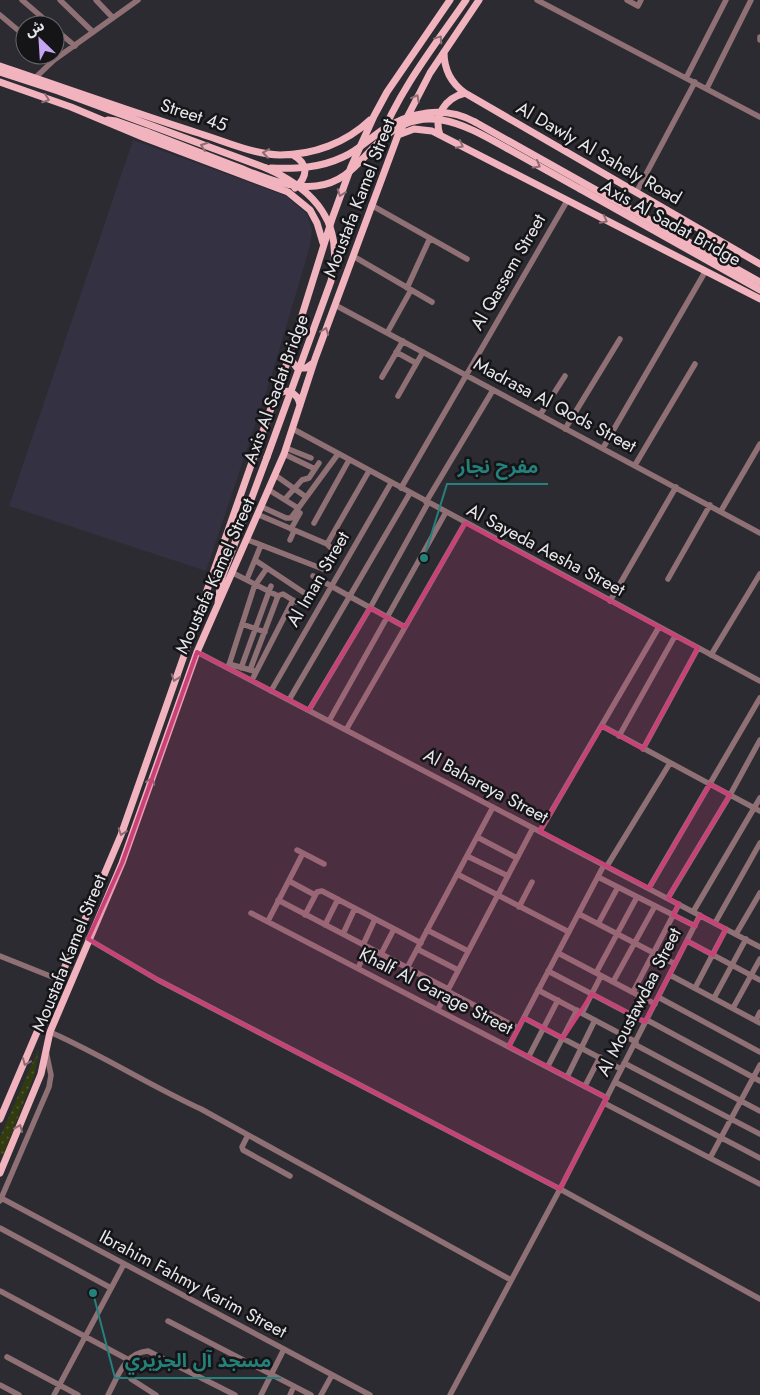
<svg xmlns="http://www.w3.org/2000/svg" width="760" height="1395" font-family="Jost,'Noto Sans Arabic',sans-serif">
<defs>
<pattern id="grass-dots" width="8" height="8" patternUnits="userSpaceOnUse" patternTransform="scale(1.25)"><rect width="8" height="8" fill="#323b0f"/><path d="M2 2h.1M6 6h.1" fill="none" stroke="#505732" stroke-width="1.8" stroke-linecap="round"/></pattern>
</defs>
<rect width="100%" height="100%" fill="#2c2b32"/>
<path fill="#343142" d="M133,140l153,56 21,18 5,16 -2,16 -37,125 -67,200 -197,-65z"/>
<path fill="url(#grass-dots)" d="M39,1048l-4,25 -31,80 -4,2v-18z"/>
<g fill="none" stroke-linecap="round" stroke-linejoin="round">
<path stroke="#8e7075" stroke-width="5.5" d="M22,0l29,25
M60,0l33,32
M96,0l17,18
M537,0l223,117
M627,0l11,6 3,-6
M0,15l25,21
M55,29l20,17
M760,37v3
M48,55l6,5
M35,78l19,-18 84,-60
M686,78l40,-78
M707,88l44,-88
M637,191l58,-109
M371,205l96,54
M353,256l79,46
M407,288l23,-50
M335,305l425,228
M387,333l24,-43
M396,352l20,11
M382,377l21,-36
M398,396l25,-44
M540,415l25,-39
M293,429l467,252
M565,429l55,-90
M286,448l25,10
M603,448l102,-176
M284,454l31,15
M635,465l60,-101
M275,475l31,22
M401,488l166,-287
M269,490l29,18
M285,499l17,-19 7,-2 10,-15
M426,502l67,-112
M262,507l24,11h5l47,-64
M721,511l39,-67
M259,515l68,29 42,-73
M314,523l35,-63
M291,529l9,-16
M248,540l75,29
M290,540l4,-9
M327,544l7,7 -6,11
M255,560l54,36
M233,573l45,23 -28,74
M313,576l92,51
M247,579l14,-34
M668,579l42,-74
M256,584l11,-16
M277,596l6,-2 13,8
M610,601l66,-114
M242,624l23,8
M197,652l563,295
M711,655l49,-81
M229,664l25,7
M228,668l27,-84
M241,668l30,-82
M252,680l41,-80
M271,691l120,-208
M289,700l121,-207
M309,710l61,-102 58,-105
M329,721l117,-209
M602,726l158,85
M346,730l119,-207
M619,736l56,-100
M643,749l55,-101
M540,831l119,-204
M477,837l40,21
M297,850l27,14
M467,856l41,20
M607,866l63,-103
M457,874l112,58
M598,877l97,49
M289,881l26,14
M649,888l111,-190
M668,898l62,-103 30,-55
M278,900l170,89
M519,907l13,-25
M693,912l67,-114
M251,913l356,185
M579,914l96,50
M305,915l12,-23 5,-1 99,52
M268,921l35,-68
M715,923l45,-80
M598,924l20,-37
M325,925l13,-26
M427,930l41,21
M343,934l12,-26
M736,934l24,-41
M88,939l70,41 402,209 200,110
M687,941l73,39
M363,945l12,-26
M417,949l41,21
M558,953l97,51
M381,954l13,-25
M0,956l60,24
M358,968l10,-21
M407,968l86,-161
M548,971l97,51
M596,973l41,-76
M670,975l90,48
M613,982l42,-76
M695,988l31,-59
M538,990l98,52
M447,991l71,37
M633,992l46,-88
M658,997l102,55
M714,998l32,-59
M733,1008l27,-49
M438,1009l95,-181
M582,1013l19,-37
M524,1018l97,51
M647,1020l113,61
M756,1020l4,-8
M50,1032c52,23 99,53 151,77l310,171
M634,1044l126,67
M509,1046l95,-181
M529,1056l29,-56
M624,1063l136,71
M548,1066l29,-56
M567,1077l28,-57
M615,1082l145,76
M585,1086l15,-29
M604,1103l156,81
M248,1135l-6,12 1,3 47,26
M710,1158l50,-93
M1,1198l369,197
M0,1201l49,-114 2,-12 -5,-24
M0,1228l111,60
M0,1291l127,68
M168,1321l143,74
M7,1357l71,38
M127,1361l4,18 25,16
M0,1385l19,10
M54,1395l70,-131
M108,1395c10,-18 16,-42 40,-44l87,44
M261,1395l23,-46
M290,1395l4,-9
M321,1395l11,-20
M450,1395l110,-206 140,-274"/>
<path stroke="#f1b4be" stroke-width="7" d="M444,52c0,18 7,31 21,41l295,171
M0,66c65,22 130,45 195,66 27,8 56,22 85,23 33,0 66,-12 90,-35
M0,72l58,19 208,77
M0,82l71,25 74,31 143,54 22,18 7,13 6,20
M108,120l8,1 31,11
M475,122l285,160
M398,135l16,-6 18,2 328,168
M440,135c-7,-20 6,-37 25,-42
M379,142c20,-52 56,-97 87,-142
M293,155c16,9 15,22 2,33
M580,189l180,101
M289,357l8,11h9l7,-5
M276,396c9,-9 22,-4 24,9
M218,604l3,-24 46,-123
M0,1119l121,-284 168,-478 43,-138 19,-52 23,-51 13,-24 63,-92
M0,1173l41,-99 9,-42 72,-169 75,-211 87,-198 31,-95 83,-224 32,-62 49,-73"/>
<path stroke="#f1b4be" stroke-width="7" d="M147,132c28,11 57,22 85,33 27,10 54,24 84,21 30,-3 43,-25 63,-44 44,-44 88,-16 131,8 23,13 47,26 70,39
M266,168c50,22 79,56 65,113l-64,176
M271,168c25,1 49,0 72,-11 14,-6 25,-17 38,-26 28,-19 63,-26 94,-9"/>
</g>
<defs><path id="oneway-chevron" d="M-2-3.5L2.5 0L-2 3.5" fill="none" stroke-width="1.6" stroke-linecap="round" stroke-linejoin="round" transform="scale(1.25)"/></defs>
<g stroke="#8e6c73">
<use href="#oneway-chevron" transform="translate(439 39) rotate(-56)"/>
<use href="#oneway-chevron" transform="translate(416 98) rotate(-62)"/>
<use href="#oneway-chevron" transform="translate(46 99) rotate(19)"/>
<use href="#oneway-chevron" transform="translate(460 145) rotate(27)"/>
<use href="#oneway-chevron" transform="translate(204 146) rotate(-160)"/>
<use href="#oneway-chevron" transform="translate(266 153) rotate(-171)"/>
<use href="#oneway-chevron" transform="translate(537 165) rotate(29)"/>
<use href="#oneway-chevron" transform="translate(341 193) rotate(110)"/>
<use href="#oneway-chevron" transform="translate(604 220) rotate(27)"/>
<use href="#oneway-chevron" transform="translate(325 331) rotate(-69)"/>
<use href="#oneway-chevron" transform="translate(175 678) rotate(109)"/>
<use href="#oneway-chevron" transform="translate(151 781) rotate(-70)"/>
<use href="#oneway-chevron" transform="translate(122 832) rotate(109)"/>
<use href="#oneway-chevron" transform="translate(26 1062) rotate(113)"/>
<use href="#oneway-chevron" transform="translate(19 1128) rotate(-67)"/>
</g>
<path fill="#ca4178" fill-opacity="0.2" stroke="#ca4178" stroke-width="4" stroke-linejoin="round" d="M465,523l233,125 -55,101 -41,-23 -62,105 109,57 61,-104 20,11 -62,103 11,6 -6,11 22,11 5,-11 26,14 -13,26 -26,-14 -42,81 -53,-28 -29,44 -39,-20 -15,28 98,52 -47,91 -402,-209 -70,-41 34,-76 75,-211 112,58 61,-102 35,19z"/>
<g text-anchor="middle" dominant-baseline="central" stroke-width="5" stroke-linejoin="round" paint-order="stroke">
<g font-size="18" fill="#e8e7ec" stroke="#151417">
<text transform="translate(194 115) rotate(18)">Street 45</text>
<text transform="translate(599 153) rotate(30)">Al Dawly Al Sahely Road</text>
<text transform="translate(359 198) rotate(-69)">Moustafa Kamel Street</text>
<text transform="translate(671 223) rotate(29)">Axis Al Sadat Bridge</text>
<text transform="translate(508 272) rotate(-60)">Al Qassem Street</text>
<text transform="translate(276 389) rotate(-70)">Axis Al Sadat Bridge</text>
<text transform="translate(555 405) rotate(28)">Madrasa Al Qods Street</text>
<text transform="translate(546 550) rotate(28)">Al Sayeda Aesha Street</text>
<text transform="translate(215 576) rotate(-66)">Moustafa Kamel Street</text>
<text transform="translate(318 579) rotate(-60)">Al Iman Street</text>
<text transform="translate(486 786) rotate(28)">Al Bahareya Street</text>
<text transform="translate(69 953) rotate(-68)">Moustafa Kamel Street</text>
<text transform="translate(436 991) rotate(27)">Khalf Al Garage Street</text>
<text transform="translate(639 1002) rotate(-63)">Al Moustawdaa Street</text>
<text transform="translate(193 1284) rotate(28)">Ibrahim Fahmy Karim Street</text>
</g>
</g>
<path fill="none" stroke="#25817b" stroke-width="2" d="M424 558L447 484H548M93 1293L115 1378H281"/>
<g fill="#25817b" stroke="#151417" stroke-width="2">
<circle cx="424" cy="558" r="5"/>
<circle cx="93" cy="1293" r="5"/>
</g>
<g font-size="19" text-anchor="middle" font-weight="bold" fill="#25817b" stroke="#151417" stroke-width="5" stroke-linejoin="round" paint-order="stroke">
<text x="498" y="473">مفرح نجار</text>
<text x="198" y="1367">مسجد آل الجزيري</text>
</g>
<g transform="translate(40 40) rotate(335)"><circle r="24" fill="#151417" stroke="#69686c"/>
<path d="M0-4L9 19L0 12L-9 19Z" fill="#c5a6f0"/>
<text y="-8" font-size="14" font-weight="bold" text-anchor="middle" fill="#e8e7ec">ش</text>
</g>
</svg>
